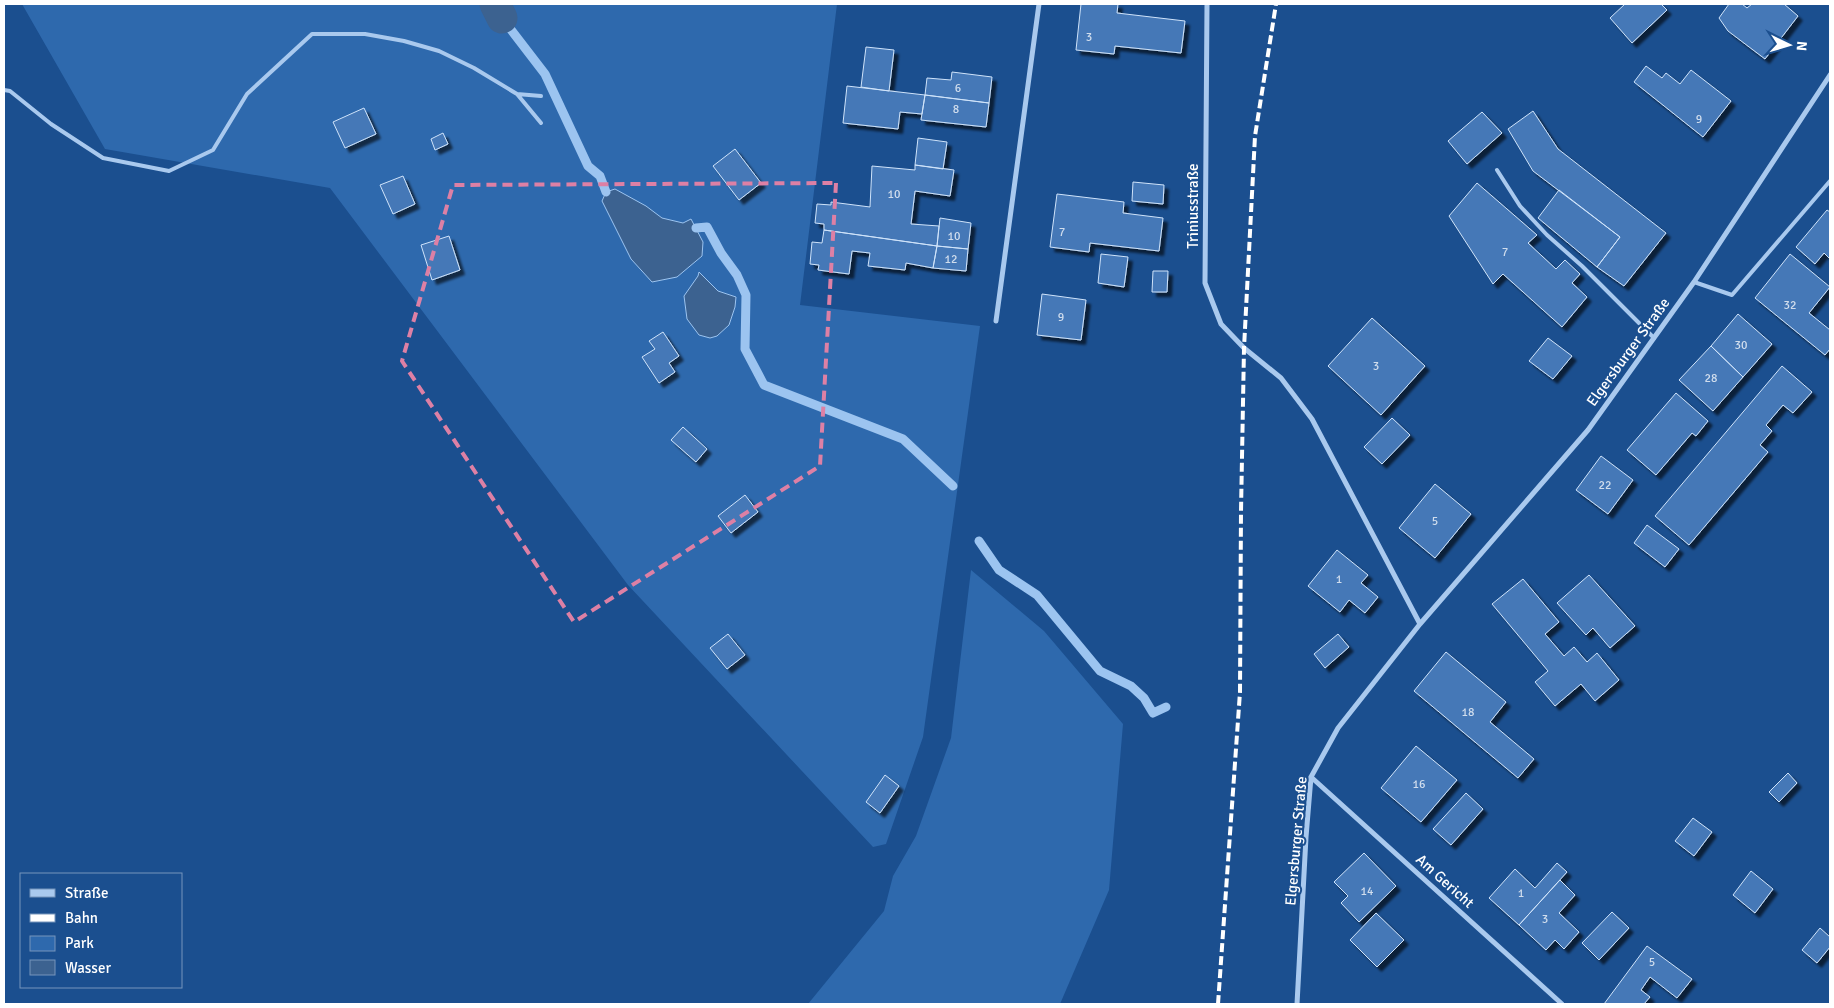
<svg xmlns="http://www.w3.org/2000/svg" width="1834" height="1008" font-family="Signika,sans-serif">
<defs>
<filter id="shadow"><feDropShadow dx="4.5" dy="4.5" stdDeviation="1" flood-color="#0009"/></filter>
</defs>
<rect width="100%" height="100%" fill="#1b4f8f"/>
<path fill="#2e69ad" d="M22,4h815l-37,301 180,21 -57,411 -37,107 -13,3 -245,-262 -298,-397 -225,-39z
M971,570l73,61 79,93 -14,166 -49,114h-252l76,-93 9,-35 23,-40 35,-98z"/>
<path fill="#3c6290" stroke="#9cc4f0" d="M615,189l31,17 16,12 21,5 8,-4 12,23 -1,14 -25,21 -25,5 -21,-23 -29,-58 4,-9z
M699,272l19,19 18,6 -1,10 -6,18 -12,11 -7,2 -11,-3 -12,-16 -3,-23 14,-20z"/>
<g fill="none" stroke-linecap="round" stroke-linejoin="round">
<path stroke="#9cc4f0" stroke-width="9" d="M502,18l43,56 43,92 12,10 6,16
M696,228l11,-1 14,26 16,22 9,20 -1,54 19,36 139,54 50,47
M979,541l20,29 38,25 63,76 31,15 13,12 9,15 13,-6"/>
<path stroke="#3c6290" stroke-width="31" d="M495,4l7,14"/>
</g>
<path fill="#4478b7" stroke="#cfe3fa" filter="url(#shadow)" d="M1081,4h37l-1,9 68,8 -4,32 -66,-7 -1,8 -38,-4z
M1625,4h36l6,6 -35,33 -22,-25z
M1729,4h13l5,4 5,-4h32l14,12 -33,43 -37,-28 -9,-13z
M866,47l28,3 -5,41 -28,-4z
M1646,66l16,12 4,-5 14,11 11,-14 40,31 -28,36 -69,-55z
M952,72l40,5 -3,26 -64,-8 2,-17 24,2z
M847,86l78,9 -3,19 -22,-2 -2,17 -55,-6z
M925,95l64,8 -3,24 -65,-7z
M364,108l12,26 -31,14 -12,-26z
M1533,111l25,38 108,84 -42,53 -27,-19 23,-30 -87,-66 -25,-42z
M1482,112l20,21 -35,31 -19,-23z
M443,133l5,11 -13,6 -4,-11z
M918,138l29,4 -4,27 -28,-4z
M735,149l26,34 -22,17 -26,-34z
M915,165l39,5 -4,26 -35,-5 -4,33 28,2 -2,20 -113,-16v-6l-9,-1 2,-19 14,1v-3l39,5 2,-41 43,4z
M403,176l12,28 -22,10 -13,-29z
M1133,182l31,3 -1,19 -31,-3z
M1477,183l60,52 -9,8 28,26 9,-9 15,14 -8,9 15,14 -25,30 -59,-53 -10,10 -44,-68z
M1559,190l61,47 -23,30 -59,-49z
M1057,194l67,8 -1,11 40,5 -4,33 -69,-8 -1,9 -39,-5z
M1827,210l3,2v47l-6,-6 -9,11 -19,-17z
M940,218l31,5 -3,26 -31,-3z
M824,230l113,16 -4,22 -27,-5 -1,7 -37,-4 2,-13 -18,-2 -3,23 -31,-4 1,-5 -9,-1 2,-22 10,1z
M449,236l11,34 -28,10 -11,-35z
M937,246l31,3 -2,22 -33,-3z
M1101,254l27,3 -4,30 -26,-4z
M1790,254l40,33 -21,26 21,17v19l-5,6 -70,-57z
M1153,271h15l-1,21h-15z
M1042,294l44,6 -5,40 -44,-5z
M1738,314l34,30 -29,33 -32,-31z
M1372,318l53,48 -44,49 -53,-49z
M663,332l16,24 -10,7 6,9 -16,11 -17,-26 13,-8 -6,-8z
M1548,338l24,18 -19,23 -24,-18z
M1711,346l32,31 -30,34 -34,-31z
M1782,366l30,26 -19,21 -10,-8 -17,20 6,6 -12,14 8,7 -79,93 -34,-29z
M1676,393l32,28 -12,15 -4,-3 -36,42 -29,-25z
M1392,418l18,17 -28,29 -18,-17z
M683,427l24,22 -11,13 -25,-22z
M1601,456l32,24 -25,34 -32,-24z
M1435,484l36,30 -36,44 -36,-30z
M745,495l13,17 -27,21 -13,-17z
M1647,525l32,24 -14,18 -31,-24z
M1337,550l31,25 -7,8 17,14 -13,16 -16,-13 -9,12 -32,-26z
M1589,575l46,51 -25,22 -17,-20 -7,7 -29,-32z
M1523,579l36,43 -14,12 19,22 10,-9 13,15 10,-9 22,27 -24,21 -14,-17 -26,22 -20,-24 13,-11 -56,-67z
M728,634l17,21 -18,14 -17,-21z
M1338,634l11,13 -24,21 -11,-14z
M1446,652l60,50 -16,20 44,37 -16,19 -104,-87z
M1416,746l41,34 -36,42 -40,-34z
M1788,773l9,10 -18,19 -10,-10z
M885,775l14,11 -19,27 -14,-11z
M1466,793l17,16 -32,36 -18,-16z
M1693,818l19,14 -18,24 -19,-15z
M1364,853l32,33 -37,36 -18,-19 7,-7 -14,-14z
M1557,863l10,9 -48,53 -30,-27 26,-29 20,19z
M1751,871l22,18 -18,24 -22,-18z
M1560,880l15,15 -16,18 20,19 -15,17 -9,-9 -9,10 -27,-25z
M1612,912l17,16 -30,32 -17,-17z
M1376,913l28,27 -27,27 -27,-27z
M1820,928l10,9v10l-13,16 -15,-13z
M1647,946l45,33 -15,19 -27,-21 -9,13 9,7 -6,7h-40z"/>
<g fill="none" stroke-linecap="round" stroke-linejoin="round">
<path stroke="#a9c9ee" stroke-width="4" d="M4,90l6,1 41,33 52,34 66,13 44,-21 34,-56 65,-60h53l39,7 35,10 35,17 43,26 24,29
M517,94l24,2
M1497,170l23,36 27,29 35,31 72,72
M1694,282l38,13 98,-114"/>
<path stroke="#a9c9ee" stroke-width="5" d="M1207,4l-2,279 16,41 23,24 37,30 31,41 108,205
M996,321l43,-317
M1311,777l251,227
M1297,1004l9,-167 5,-60 27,-49 82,-104 168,-194 106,-148 136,-207"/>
<path stroke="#fff" stroke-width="4" stroke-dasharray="9 4" stroke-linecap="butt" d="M1218,1004l22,-312 1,-180 3,-164 11,-212 21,-132"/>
</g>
<path fill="none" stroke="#dd80a5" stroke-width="4" stroke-dasharray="10 6" stroke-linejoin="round" d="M836,183l-16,283 -246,156 -172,-261 51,-176z"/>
<g text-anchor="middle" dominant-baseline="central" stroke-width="4" stroke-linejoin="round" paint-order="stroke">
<g font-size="12" fill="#d0dded">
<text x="1089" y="37">3</text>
<text x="958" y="88">6</text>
<text x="956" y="109">8</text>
<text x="1699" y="119">9</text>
<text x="894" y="194">10</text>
<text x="1062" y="232">7</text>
<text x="954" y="236">10</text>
<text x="1505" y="252">7</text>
<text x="951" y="259">12</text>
<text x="1790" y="305">32</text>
<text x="1061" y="317">9</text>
<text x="1741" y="345">30</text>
<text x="1376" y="366">3</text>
<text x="1711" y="378">28</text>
<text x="1605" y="485">22</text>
<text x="1435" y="521">5</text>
<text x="1339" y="579">1</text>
<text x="1468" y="712">18</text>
<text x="1419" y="784">16</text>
<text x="1367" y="891">14</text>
<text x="1521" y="893">1</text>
<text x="1545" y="919">3</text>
<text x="1652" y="962">5</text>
</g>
<g font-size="15" fill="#fff" stroke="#1b4f8f">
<text transform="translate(1193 206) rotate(-90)">Triniusstraße</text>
<text transform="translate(1628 352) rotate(-54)">Elgersburger Straße</text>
<text transform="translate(1296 841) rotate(-85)">Elgersburger Straße</text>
<text transform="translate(1445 881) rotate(42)">Am Gericht</text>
</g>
</g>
<rect width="1834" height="1008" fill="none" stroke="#ffffff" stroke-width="10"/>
<rect x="20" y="873" width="162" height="115" fill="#1b4f8f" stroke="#7695bc"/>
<rect x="30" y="889" width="25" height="8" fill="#a9c9ee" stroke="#7695bc"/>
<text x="65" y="898" font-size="15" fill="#ffffff">Straße</text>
<rect x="30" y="914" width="25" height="8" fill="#ffffff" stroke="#7695bc"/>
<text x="65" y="923" font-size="15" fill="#ffffff">Bahn</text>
<rect x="30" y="936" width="25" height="15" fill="#2e69ad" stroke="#7695bc"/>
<text x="65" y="948" font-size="15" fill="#ffffff">Park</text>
<rect x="30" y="960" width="25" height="15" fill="#3c6290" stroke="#7695bc"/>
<text x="65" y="973" font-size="15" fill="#ffffff">Wasser</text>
<g transform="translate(1789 45) rotate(95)" stroke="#1b4f8f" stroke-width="4" paint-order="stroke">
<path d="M0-4L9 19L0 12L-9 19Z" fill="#ffffff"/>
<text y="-8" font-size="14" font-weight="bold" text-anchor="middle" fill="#ffffff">N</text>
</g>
</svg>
